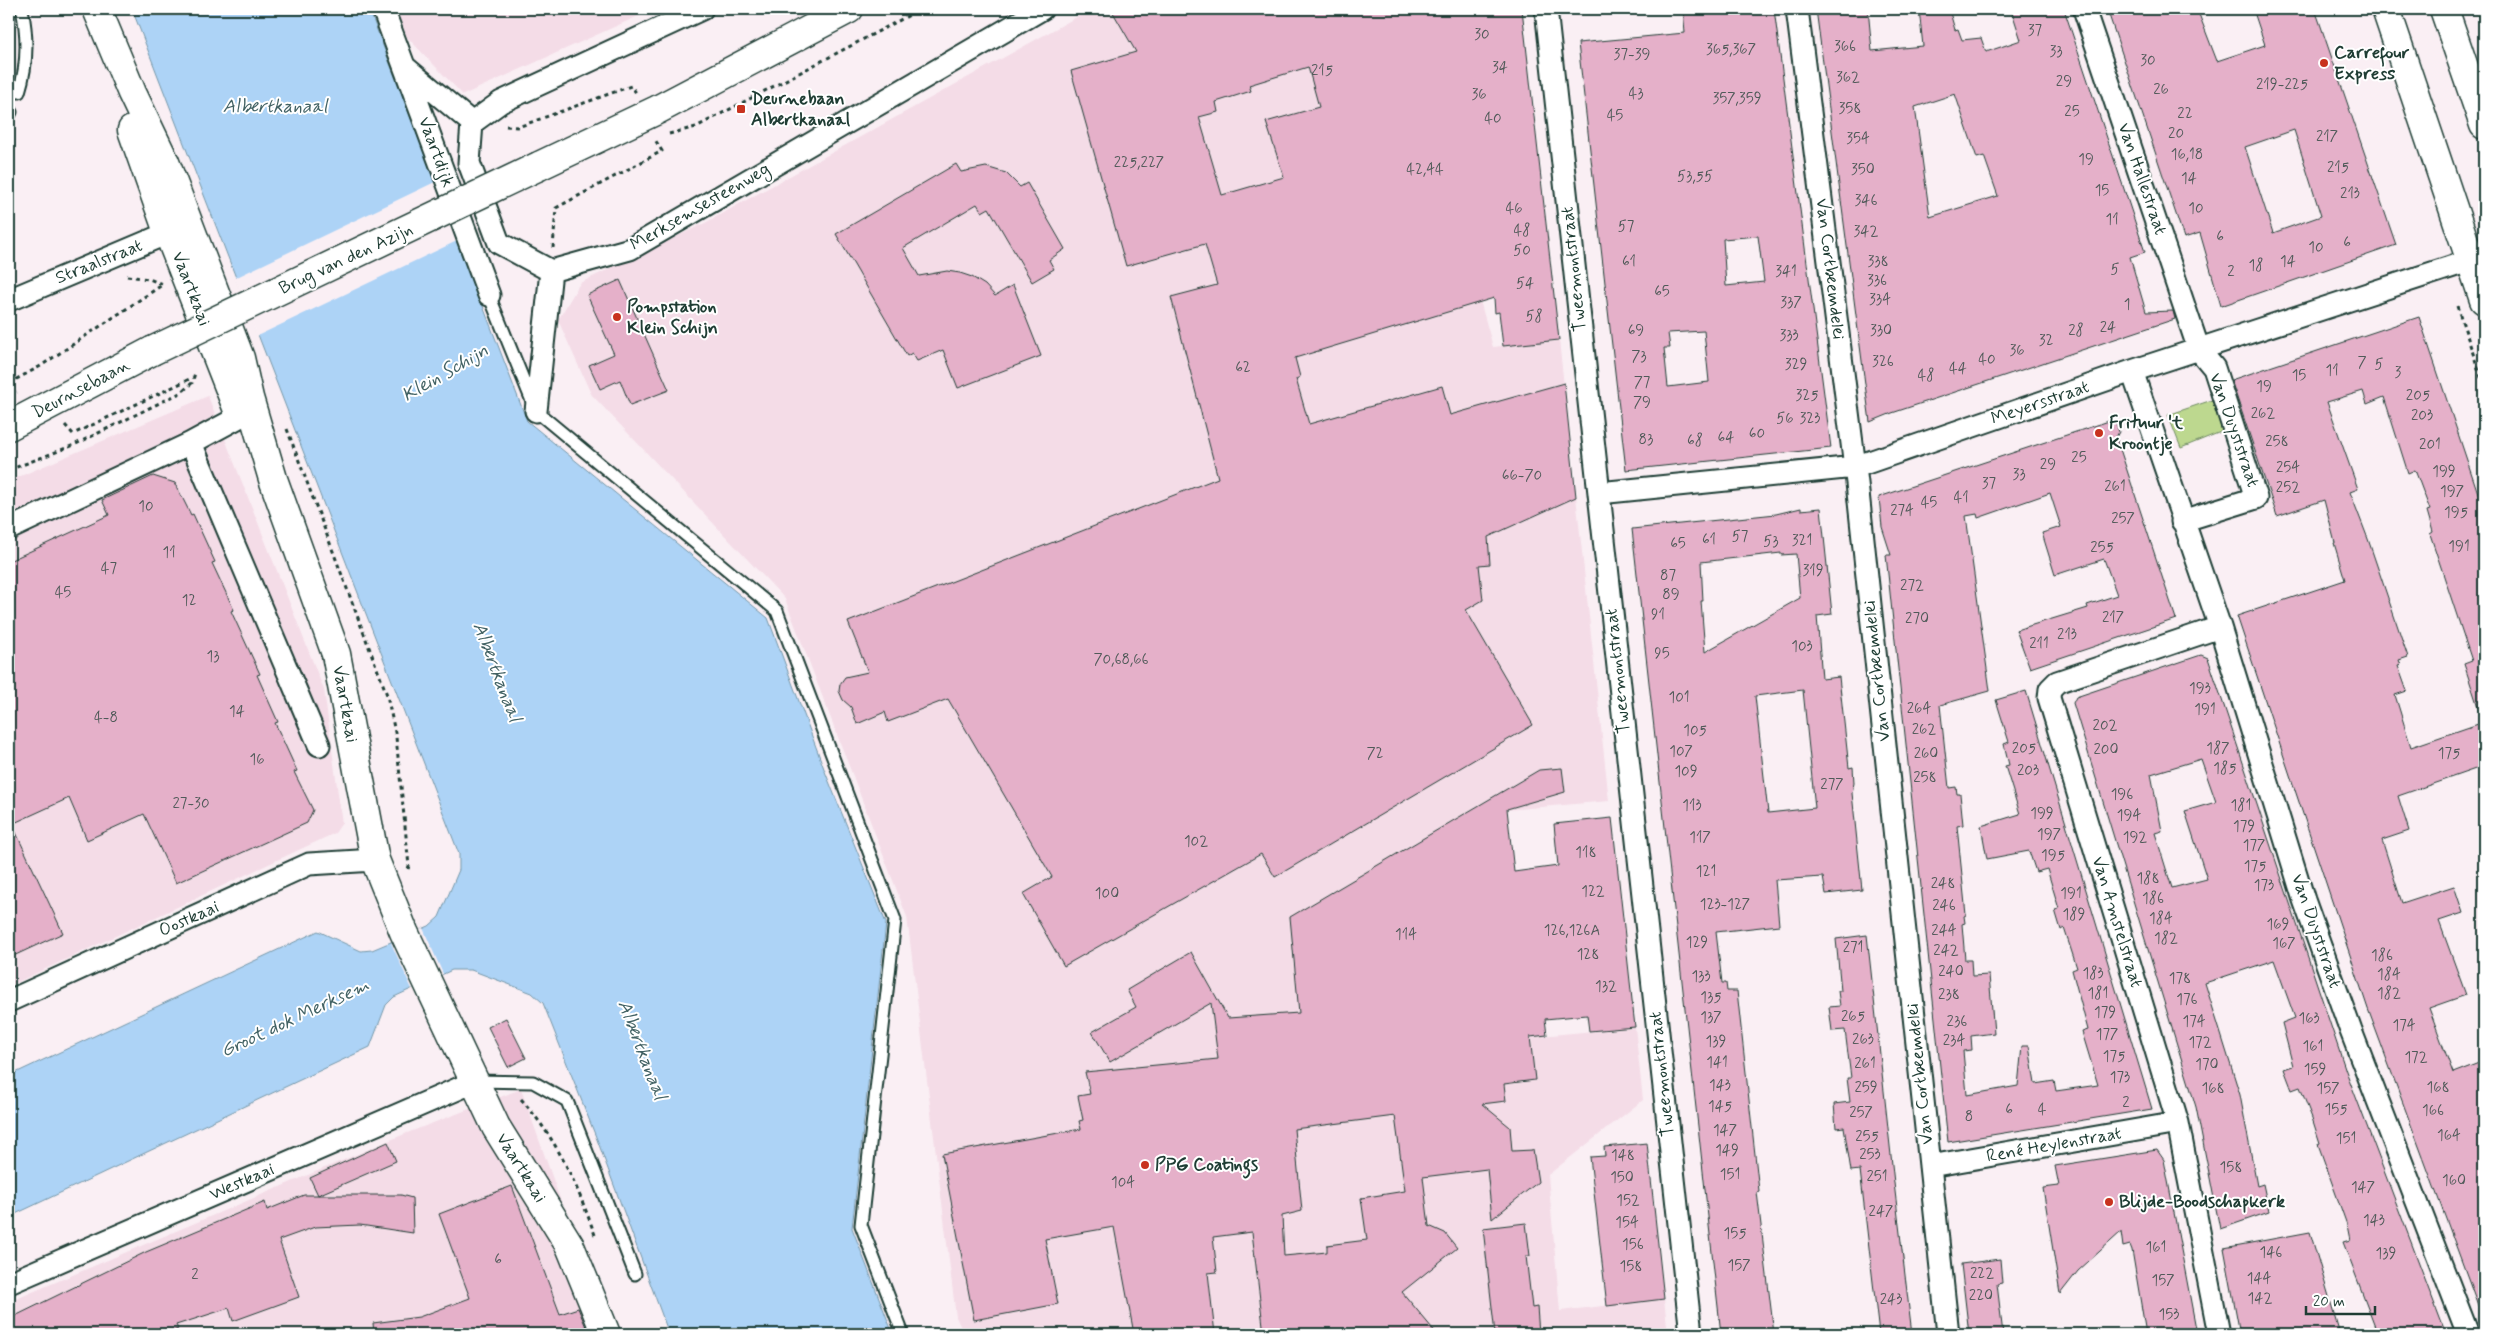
<svg xmlns="http://www.w3.org/2000/svg" width="2493" height="1343" font-family="Mynerve,sans-serif">
<rect width="100%" height="100%" fill="#faeff4"/>
<filter id="ink" filterUnits="userSpaceOnUse"><feTurbulence type="fractalNoise" baseFrequency=".02" numOctaves="2"/><feDisplacementMap in="SourceGraphic" scale="10" xChannelSelector="R" yChannelSelector="G"/><feConvolveMatrix kernelMatrix="1 2 1 2 8 2 1 2 1" color-interpolation-filters="sRGB"/></filter>
<g filter="url(#ink)">
<path fill="#f4dce7" d="M395,9h259l-191,86 -56,-58z
M1091,9h327l48,242 27,96 66,-7 11,101 39,360 -102,9 24,227 104,-10 8,73 -95,75 12,136 104,-12 4,35h-704l-8,-17 -49,-400 -122,-318 -194,-205 -33,-74 22,-37 125,-60z
M208,396l116,294 18,133 -7,10 -326,153v-505z
M521,1089l87,245h-599v-32l398,-169z"/>
<path fill="#bdd88f" stroke="#6e8a62" d="M2212,400l11,31 -42,17 -13,-33z"/>
<path fill="#add3f6" stroke="#7497a8" d="M132,9h237l158,412 241,197 58,156 60,149 -34,305 41,106h-224l-71,-192 -55,-139 -11,-10 -61,-23h-19l-58,27 -8,8 -16,42 -361,170v-141l309,-145 43,20 11,-1 57,-24 10,-9 20,-47v-16z"/>
<path fill="#faeff4" d="M437,181l22,59 -202,96 -22,-58z
M423,928l20,46 -31,15 -21,-46z"/>
<path fill="#e5b0c9" stroke="#1f3d34" fill-rule="evenodd" d="M1111,9h411l37,331 -56,6 -4,-34 -4,1 -1,-15 -199,60 5,19 -4,2 13,45 133,-38 8,29 114,-32 12,114 -88,40 2,27 -11,1 4,35 -17,10 67,115 -258,152 -14,-23 -197,112 -41,-72 29,-17 -104,-178 -60,23 -3,-10 -28,12 -6,-17 -8,-7 -4,-9 1,-7 5,-7 23,-5 -20,-50 370,-144 -47,-181 46,-12 -12,-41 -79,22 -55,-195 65,-19zM1308,67l11,40 -53,15 18,55 -62,18 -23,-78 19,-5 -2,-10 35,-11 -2,-6z
M1683,9h91l57,439 -205,22 -48,-427 107,-10zM1758,236l6,46 -38,4 -3,-47zM1704,331l5,51 -41,5 -4,-39h6l-2,-15z
M1816,9h52l4,42 51,-5 -4,-37h30l6,21 3,-1 4,11 19,-2 5,14 35,-12 -10,-31h53l81,243 -15,5 16,55 27,-1 2,8 -283,94 -22,9zM1955,94l22,64 7,-2 14,40 -68,21 -15,-110z
M2107,9h90l20,52 48,-16 -12,-36h62l81,236 -175,61 -21,-73 -16,5zM2294,130l27,86 -48,17 -28,-86z
M956,164l5,8 25,-5 20,6 14,14 7,-4 38,66 -16,11 5,9 -22,13 -43,-74 -7,4 -5,-8 -74,44 16,28 28,-5 13,2 12,4 13,8 10,11 18,-11 28,71 -83,32 -15,-38 -26,11 -5,-8 -5,3 -71,-122z
M620,280l49,110 -39,15 -10,-25 -20,9 -11,-24 25,-11 -27,-59z
M2419,317l65,194v204l-3,1 -17,-52 8,-3 -42,-127 3,-2 -6,-21 3,-1 -15,-40 -7,3 -24,-76 -17,7 -4,-13 -36,11 31,87 -8,3 18,47 40,118 -9,3 2,5 -3,1 9,25 -12,4 16,52 73,-25v44l-86,30 11,35 -27,9 20,63 52,-17 9,27 -24,8 27,74 -37,13 24,65 31,-12v254l-2,1 -114,-307 -131,-393 108,-36 -11,-37h1l-11,-43 -47,16 -46,-136z
M2115,419l4,13 -3,5 60,182 -146,49 -14,-38 72,-22 -1,-3 30,-10 -13,-36 -49,16 -13,-42 19,-6 -11,-34 -72,25 -1,-4 -11,2 24,175 -50,14 9,83 7,-1 1,7h3l3,31 -6,1 9,89 -2,1 1,7 -3,1 3,36h6l1,16 17,-1 5,58 -23,3 1,14 -9,1 4,44 51,-9 4,-40h7l6,38 19,-3 2,10 42,-6 -16,-53 6,-2 -16,-60 5,-2 -13,-40 -3,2 -6,-20 4,-1 -12,-40 -11,3 -7,-21 -42,8 -6,-33 39,-12 -15,-48 4,-1 -5,-21 5,-2 -13,-42 30,-9 126,418 -204,33 -62,-587h5l-9,-28 -3,-30z
M153,476l22,7 16,32 2,-1 22,48 -3,1 22,47 -3,1 29,63 -3,1 21,47 -3,1 22,48 -3,1 19,38 -6,13 -131,60 -32,-69 -57,26 -18,-42 -57,26 51,109 -54,25v-397l100,-46 -7,-15z
M1801,508v2l20,-2 11,106 -15,2 5,63 17,-2 10,91 4,-1 1,16 -2,10 10,97 -36,4 -3,-17 -48,3 4,45 -63,7 6,51h4l1,8h10l22,200 -2,1 17,142h-53l-89,-805 144,-15zM1781,553v2l15,-1 4,44 -95,54 -4,-51h2l-2,-39zM1803,690l12,118 -47,5 -13,-117z
M2201,655l7,3 138,413 100,263h-68l-35,-92 7,-2 -3,-15 -29,-81 2,-1 -8,-25 -12,-31 -8,3 -8,-21 9,-3 -11,-43 13,-5 -21,-58 -69,23 35,112 17,91 6,-2 6,28 -49,17 -24,-122 -123,-404 3,-6zM2201,759l15,43 -31,9 22,68 -35,9 -17,-55 7,-2 -11,-57z
M1562,768l3,24 -58,17 7,63 44,-6 -4,-42 58,-6 23,209 -46,4 -2,-16 -42,4 2,16 -17,2 5,43 -31,4 2,17 -24,3 28,23 2,24 21,-1 5,32 -46,37 -5,-50 -64,8 6,49 16,7 12,15 -55,44 35,42h-173l-12,-102 -39,5 4,35 -9,1 7,61h-81l-20,-107 -69,12 13,65 -84,16 -32,-166 139,-25 -2,-8 4,-1 -5,-24 12,-2 -5,-22 133,-13 -7,-56 -101,59 -18,-30 44,-25 -9,-17 64,-38 37,66 71,-5 -9,-96 249,-147zM1395,1116l10,75 -44,7 6,42 -40,5v7l-43,4 -2,-40 20,-5 -8,-82z
M1867,935l27,248 18,151h-33l-19,-164 -9,1 -7,-44 -8,1 -2,-24 16,-2 -3,-24h4l-6,-48 -13,1 -3,-24 11,-1 -2,-15h3l-5,-52z
M506,1018l20,40 -18,9 -20,-40z
M388,1142l8,19 -78,34 -8,-17z
M1647,1143l17,156 -57,7 -17,-149 15,-1 -1,-9z
M2157,1150l7,10 33,174h-51l-14,-84 -2,-5 -7,2 -2,-15 -43,39 -18,23 -17,-106 16,-2 -4,-20z
M512,1186l48,128 18,-6 11,26h-215l-1,-11 46,-6 51,-19 -31,-84z
M304,1195h97l11,3 1,35 -53,-8 -45,2 -36,13 20,57 -66,24 -4,-13 -53,17 2,4 -12,5h-157v-15l137,-67 119,-50 2,8z
M1526,1223l4,33h-4l6,52 5,-1 2,27h-44l-12,-106z
M2310,1232l30,102h-100l-16,-86z
M2000,1259l2,24 -5,1 6,50h-34l-8,-70z"/>
<g fill="none" stroke-linecap="round" stroke-linejoin="round">
<g stroke="#1f3d34" stroke-width="15">
<path id="lane" d="M19,92c9,-28 9,-54 3,-83
M9,116l2,-4
M489,295l47,116 241,200 118,309 -34,305 42,109
M476,1081l57,1 34,19 68,173"/>
</g>
<g stroke="#1f3d34" stroke-width="25">
<path id="street" d="M383,9l106,286
M702,9l-201,93 -29,21 -3,40 30,80 52,28 79,-22 412,-240
M1546,9l145,1325
M1797,9l60,474 91,851
M2084,9l115,341 15,18 42,130 -74,23
M405,67l67,56
M9,300l173,-73
M2132,371l88,256 84,273 47,131 117,303
M536,411l15,-140
M191,443l50,-27
M1599,493l256,-26 277,-96 352,-115
M9,529l182,-86 128,302
M9,1001l300,-137 66,-4
M1930,1166l248,-43
M9,1283l467,-202
M2219,1334l-41,-211 -129,-425 1,-9 7,-7 163,-55"/>
</g>
<g stroke="#1f3d34" stroke-width="31">
<path id="secondary" d="M97,9l35,84 33,69 75,196 9,40 24,81 63,175 39,206 29,72 92,195 74,119 36,88
M132,130l36,102 70,178
M539,166l118,-56 192,-101
M9,426l143,-75"/>
</g>
<g stroke="#1f3d34" stroke-width="31">
<path id="primary" d="M2386,9l98,291
M2444,9l40,116"/>
</g>
<path stroke="#1f3d34" stroke-width="3" stroke-dasharray="4 4" stroke-linecap="butt" d="M506,126l12,1 113,-41 6,8
M669,134l27,-7 225,-118
M553,248l3,-40 106,-57 -8,-13
M127,276l22,3 13,5
M2457,306l27,80
M9,383l30,-16 123,-82
M9,394l8,-2
M65,425l8,9 121,-57
M287,429l100,266 9,42 13,129 -2,6
M9,470l65,-25 108,-53 10,-9 3,-10
M521,1099c38,43 55,84 74,136"/>
<use href="#lane" stroke="#fff" stroke-width="11"/>
<use href="#street" stroke="#fff" stroke-width="21"/>
<use href="#secondary" stroke="#fff" stroke-width="28"/>
<use href="#primary" stroke="#fff" stroke-width="28"/>
<g stroke="#1f3d34" stroke-width="31" stroke-linecap="butt">
<path id="secondary-bridge" d="M152,351l387,-185"/>
</g>
<use href="#secondary-bridge" stroke="#fff" stroke-width="28"/>
</g>
</g>
<g fill="#c8321e" stroke="#fff" stroke-width="2">
<circle cx="2324" cy="63" r="5"/>
<rect x="736" y="104" width="10" height="10" rx="2.5"/>
<circle cx="617" cy="317" r="5"/>
<circle cx="2099" cy="433" r="5"/>
<circle cx="1145" cy="1165" r="5"/>
<circle cx="2109" cy="1202" r="5"/>
</g>
<g text-anchor="middle" dominant-baseline="central" stroke-width="4" stroke-linejoin="round" paint-order="stroke">
<g font-size="15" fill="#505a59">
<text x="2035" y="31">37</text>
<text x="1482" y="35">30</text>
<text x="1845" y="47">366</text>
<text x="1731" y="50">365,367</text>
<text x="2056" y="52">33</text>
<text x="1632" y="55">37-39</text>
<text x="2148" y="61">30</text>
<text x="1500" y="68">34</text>
<text x="1322" y="71">215</text>
<text x="1848" y="78">362</text>
<text x="2064" y="82">29</text>
<text x="2282" y="85">219-225</text>
<text x="2161" y="90">26</text>
<text x="1636" y="94">43</text>
<text x="1479" y="95">36</text>
<text x="1737" y="99">357,359</text>
<text x="1850" y="109">358</text>
<text x="2072" y="112">25</text>
<text x="2185" y="114">22</text>
<text x="1615" y="116">45</text>
<text x="1493" y="119">40</text>
<text x="2176" y="134">20</text>
<text x="2327" y="137">217</text>
<text x="1858" y="139">354</text>
<text x="2187" y="155">16,18</text>
<text x="2086" y="160">19</text>
<text x="1139" y="163">225,227</text>
<text x="2338" y="168">215</text>
<text x="1425" y="170">42,44</text>
<text x="1863" y="170">350</text>
<text x="1695" y="177">53,55</text>
<text x="2189" y="179">14</text>
<text x="2102" y="191">15</text>
<text x="2350" y="194">213</text>
<text x="1866" y="201">346</text>
<text x="1514" y="209">46</text>
<text x="2196" y="209">10</text>
<text x="2112" y="220">11</text>
<text x="1626" y="227">57</text>
<text x="1522" y="231">48</text>
<text x="1866" y="232">342</text>
<text x="2220" y="237">6</text>
<text x="2347" y="243">6</text>
<text x="2316" y="248">10</text>
<text x="1522" y="251">50</text>
<text x="1629" y="262">61</text>
<text x="1878" y="262">338</text>
<text x="2288" y="262">14</text>
<text x="2256" y="266">18</text>
<text x="2115" y="270">5</text>
<text x="1786" y="272">341</text>
<text x="2231" y="272">2</text>
<text x="1877" y="281">336</text>
<text x="1525" y="284">54</text>
<text x="1662" y="292">65</text>
<text x="1880" y="300">334</text>
<text x="1791" y="303">337</text>
<text x="2127" y="305">1</text>
<text x="1534" y="317">58</text>
<text x="2108" y="328">24</text>
<text x="1636" y="331">69</text>
<text x="1881" y="331">330</text>
<text x="2076" y="331">28</text>
<text x="1789" y="336">333</text>
<text x="2046" y="341">32</text>
<text x="2017" y="351">36</text>
<text x="1639" y="357">73</text>
<text x="1987" y="360">40</text>
<text x="1883" y="362">326</text>
<text x="2362" y="363">7</text>
<text x="1796" y="365">329</text>
<text x="2379" y="365">5</text>
<text x="1243" y="368">62</text>
<text x="1958" y="369">44</text>
<text x="2332" y="371">11</text>
<text x="2398" y="373">3</text>
<text x="1926" y="376">48</text>
<text x="2299" y="376">15</text>
<text x="1642" y="383">77</text>
<text x="2264" y="387">19</text>
<text x="1807" y="396">325</text>
<text x="2418" y="396">205</text>
<text x="1642" y="403">79</text>
<text x="2263" y="414">262</text>
<text x="2422" y="416">203</text>
<text x="1785" y="419">56</text>
<text x="1810" y="419">323</text>
<text x="1757" y="434">60</text>
<text x="1726" y="438">64</text>
<text x="1646" y="440">83</text>
<text x="1695" y="441">68</text>
<text x="2277" y="442">258</text>
<text x="2430" y="445">201</text>
<text x="2079" y="458">25</text>
<text x="2048" y="465">29</text>
<text x="2288" y="468">254</text>
<text x="2444" y="472">199</text>
<text x="2019" y="475">33</text>
<text x="1522" y="476">66-70</text>
<text x="1989" y="484">37</text>
<text x="2115" y="487">261</text>
<text x="2288" y="488">252</text>
<text x="2452" y="492">197</text>
<text x="1961" y="498">41</text>
<text x="1929" y="503">45</text>
<text x="146" y="507">10</text>
<text x="1902" y="511">274</text>
<text x="2456" y="513">195</text>
<text x="2123" y="519">257</text>
<text x="1740" y="537">57</text>
<text x="1709" y="540">61</text>
<text x="1802" y="541">321</text>
<text x="1771" y="542">53</text>
<text x="1678" y="544">65</text>
<text x="2459" y="547">191</text>
<text x="2102" y="548">255</text>
<text x="169" y="553">11</text>
<text x="109" y="569">47</text>
<text x="1813" y="571">319</text>
<text x="1668" y="576">87</text>
<text x="1912" y="586">272</text>
<text x="63" y="593">45</text>
<text x="1671" y="595">89</text>
<text x="189" y="601">12</text>
<text x="1658" y="615">91</text>
<text x="2113" y="618">217</text>
<text x="1917" y="619">270</text>
<text x="2067" y="635">213</text>
<text x="2039" y="644">211</text>
<text x="1802" y="647">103</text>
<text x="1662" y="654">95</text>
<text x="213" y="657">13</text>
<text x="1121" y="660">70,68,66</text>
<text x="2200" y="689">193</text>
<text x="1679" y="698">101</text>
<text x="1919" y="709">264</text>
<text x="2205" y="710">191</text>
<text x="237" y="712">14</text>
<text x="106" y="718">4-8</text>
<text x="2105" y="726">202</text>
<text x="1924" y="730">262</text>
<text x="1695" y="731">105</text>
<text x="2024" y="749">205</text>
<text x="2218" y="749">187</text>
<text x="2106" y="750">200</text>
<text x="1681" y="752">107</text>
<text x="1375" y="754">72</text>
<text x="1926" y="754">260</text>
<text x="2449" y="754">175</text>
<text x="257" y="760">16</text>
<text x="2225" y="769">185</text>
<text x="2028" y="771">203</text>
<text x="1686" y="772">109</text>
<text x="1925" y="778">258</text>
<text x="1832" y="785">277</text>
<text x="2122" y="795">196</text>
<text x="191" y="804">27-30</text>
<text x="1692" y="806">113</text>
<text x="2241" y="806">181</text>
<text x="2042" y="814">199</text>
<text x="2129" y="816">194</text>
<text x="2244" y="827">179</text>
<text x="2049" y="835">197</text>
<text x="1700" y="838">117</text>
<text x="2135" y="838">192</text>
<text x="1196" y="842">102</text>
<text x="2254" y="846">177</text>
<text x="1586" y="853">118</text>
<text x="2053" y="856">195</text>
<text x="2255" y="867">175</text>
<text x="1706" y="872">121</text>
<text x="2148" y="879">188</text>
<text x="1943" y="884">248</text>
<text x="2264" y="886">173</text>
<text x="1593" y="892">122</text>
<text x="1107" y="894">100</text>
<text x="2071" y="894">191</text>
<text x="2153" y="899">186</text>
<text x="1725" y="905">123-127</text>
<text x="1944" y="906">246</text>
<text x="2074" y="915">189</text>
<text x="2161" y="919">184</text>
<text x="2278" y="925">169</text>
<text x="1572" y="931">126,126A</text>
<text x="1944" y="931">244</text>
<text x="1406" y="935">114</text>
<text x="2166" y="939">182</text>
<text x="1697" y="943">129</text>
<text x="2284" y="944">167</text>
<text x="1853" y="948">271</text>
<text x="1946" y="951">242</text>
<text x="1588" y="955">128</text>
<text x="2382" y="956">186</text>
<text x="1951" y="972">240</text>
<text x="2093" y="974">183</text>
<text x="2389" y="975">184</text>
<text x="1701" y="977">133</text>
<text x="2180" y="979">178</text>
<text x="1606" y="987">132</text>
<text x="2098" y="994">181</text>
<text x="2389" y="994">182</text>
<text x="1949" y="995">238</text>
<text x="1711" y="998">135</text>
<text x="2187" y="1000">176</text>
<text x="2105" y="1013">179</text>
<text x="1853" y="1017">265</text>
<text x="1711" y="1018">137</text>
<text x="2309" y="1019">163</text>
<text x="1957" y="1022">236</text>
<text x="2194" y="1022">174</text>
<text x="2404" y="1026">174</text>
<text x="2107" y="1035">177</text>
<text x="1863" y="1040">263</text>
<text x="1954" y="1041">234</text>
<text x="1716" y="1042">139</text>
<text x="2200" y="1043">172</text>
<text x="2313" y="1047">161</text>
<text x="2114" y="1057">175</text>
<text x="2416" y="1058">172</text>
<text x="1717" y="1063">141</text>
<text x="1865" y="1064">261</text>
<text x="2207" y="1065">170</text>
<text x="2315" y="1070">159</text>
<text x="2120" y="1078">173</text>
<text x="1720" y="1086">143</text>
<text x="1866" y="1088">259</text>
<text x="2438" y="1088">168</text>
<text x="2213" y="1089">168</text>
<text x="2328" y="1089">157</text>
<text x="2126" y="1103">2</text>
<text x="1720" y="1107">145</text>
<text x="2009" y="1110">6</text>
<text x="2042" y="1110">4</text>
<text x="2336" y="1110">155</text>
<text x="2433" y="1111">166</text>
<text x="1861" y="1113">257</text>
<text x="1969" y="1117">8</text>
<text x="1725" y="1131">147</text>
<text x="2449" y="1136">164</text>
<text x="1867" y="1137">255</text>
<text x="2346" y="1139">151</text>
<text x="1727" y="1151">149</text>
<text x="1870" y="1155">253</text>
<text x="1623" y="1156">148</text>
<text x="2231" y="1168">158</text>
<text x="1730" y="1175">151</text>
<text x="1877" y="1177">251</text>
<text x="1622" y="1178">150</text>
<text x="2454" y="1181">160</text>
<text x="1123" y="1183">104</text>
<text x="2363" y="1188">147</text>
<text x="1628" y="1201">152</text>
<text x="1881" y="1212">247</text>
<text x="2374" y="1221">143</text>
<text x="1627" y="1223">154</text>
<text x="1735" y="1234">155</text>
<text x="1633" y="1245">156</text>
<text x="2156" y="1248">161</text>
<text x="2271" y="1253">146</text>
<text x="2386" y="1254">139</text>
<text x="498" y="1260">6</text>
<text x="1739" y="1266">157</text>
<text x="1631" y="1267">158</text>
<text x="1982" y="1274">222</text>
<text x="195" y="1275">2</text>
<text x="2259" y="1279">144</text>
<text x="2163" y="1281">157</text>
<text x="1981" y="1296">220</text>
<text x="2260" y="1299">142</text>
<text x="1891" y="1300">243</text>
<text x="2169" y="1315">153</text>
</g>
<g font-size="18" font-weight="bold" fill="#1f3d34" stroke="#fff" text-anchor="start">
<text x="2334" y="53">Carrefour<tspan x="2334" dy="21">Express</tspan></text>
<text x="751" y="99">Deurnebaan<tspan x="751" dy="21">Albertkanaal</tspan></text>
<text x="627" y="307">Pompstation<tspan x="627" dy="21">Klein Schijn</tspan></text>
<text x="2109" y="423">Frituur 't<tspan x="2109" dy="21">Kroontje</tspan></text>
<text x="1155" y="1165">PPG Coatings</text>
<text x="2119" y="1202">Blijde-Boodschapkerk</text>
</g>
<g font-size="18" fill="#1f3d34" stroke="#fff">
<text transform="translate(436 152) rotate(70)">Vaartdijk</text>
<text transform="translate(2142 179) rotate(71)">Van Hallestraat</text>
<text transform="translate(700 207) rotate(-30)">Merksemsesteenweg</text>
<text transform="translate(346 259) rotate(-25)">Brug van den Azijn</text>
<text transform="translate(99 262) rotate(-22)">Straalstraat</text>
<text transform="translate(1574 269) rotate(-96)">Tweemontstraat</text>
<text transform="translate(1830 269) rotate(83)">Van Cortbeemdelei</text>
<text transform="translate(191 289) rotate(69)">Vaartkaai</text>
<text transform="translate(81 389) rotate(-28)">Deurnsebaan</text>
<text transform="translate(2040 403) rotate(-19)">Meyersstraat</text>
<text transform="translate(2234 430) rotate(71)">Van Duyststraat</text>
<text transform="translate(1618 671) rotate(-96)">Tweemontstraat</text>
<text transform="translate(1877 671) rotate(-96)">Van Cortbeemdelei</text>
<text transform="translate(345 704) rotate(80)">Vaartkaai</text>
<text transform="translate(189 919) rotate(-24)">Oostkaai</text>
<text transform="translate(2117 922) rotate(73)">Van Amstelstraat</text>
<text transform="translate(2316 931) rotate(71)">Van Duyststraat</text>
<text transform="translate(1662 1074) rotate(-96)">Tweemontstraat</text>
<text transform="translate(1920 1074) rotate(-96)">Van Cortbeemdelei</text>
<text transform="translate(2054 1145) rotate(-10)">René Heylenstraat</text>
<text transform="translate(521 1168) rotate(58)">Vaartkaai</text>
<text transform="translate(242 1182) rotate(-23)">Westkaai</text>
</g>
<g font-size="19" font-style="italic" fill="#426264" stroke="#fff">
<text x="275" y="106">Albertkanaal</text>
<text transform="translate(445 373) rotate(-30)">Klein Schijn</text>
<text transform="translate(497 672) rotate(69)">Albertkanaal</text>
<text transform="translate(295 1018) rotate(-25)">Groot dok Merksem</text>
<text transform="translate(642 1050) rotate(69)">Albertkanaal</text>
</g>
</g>
<rect width="2493" height="1343" fill="none" stroke="#fff" stroke-width="30"/>
<rect x="15" y="15" width="2463" height="1313" fill="none" stroke="#1f3d34" stroke-width="2" filter="url(#ink)"/>
<path d="M2306 1306v8h69v-8" fill="none" stroke="#1f3d34" stroke-width="2.5"/>
<text x="2313" y="1306" font-size="15" fill="#1f3d34" stroke="#ffffff" stroke-width="4" paint-order="stroke">20 m</text>
</svg>
